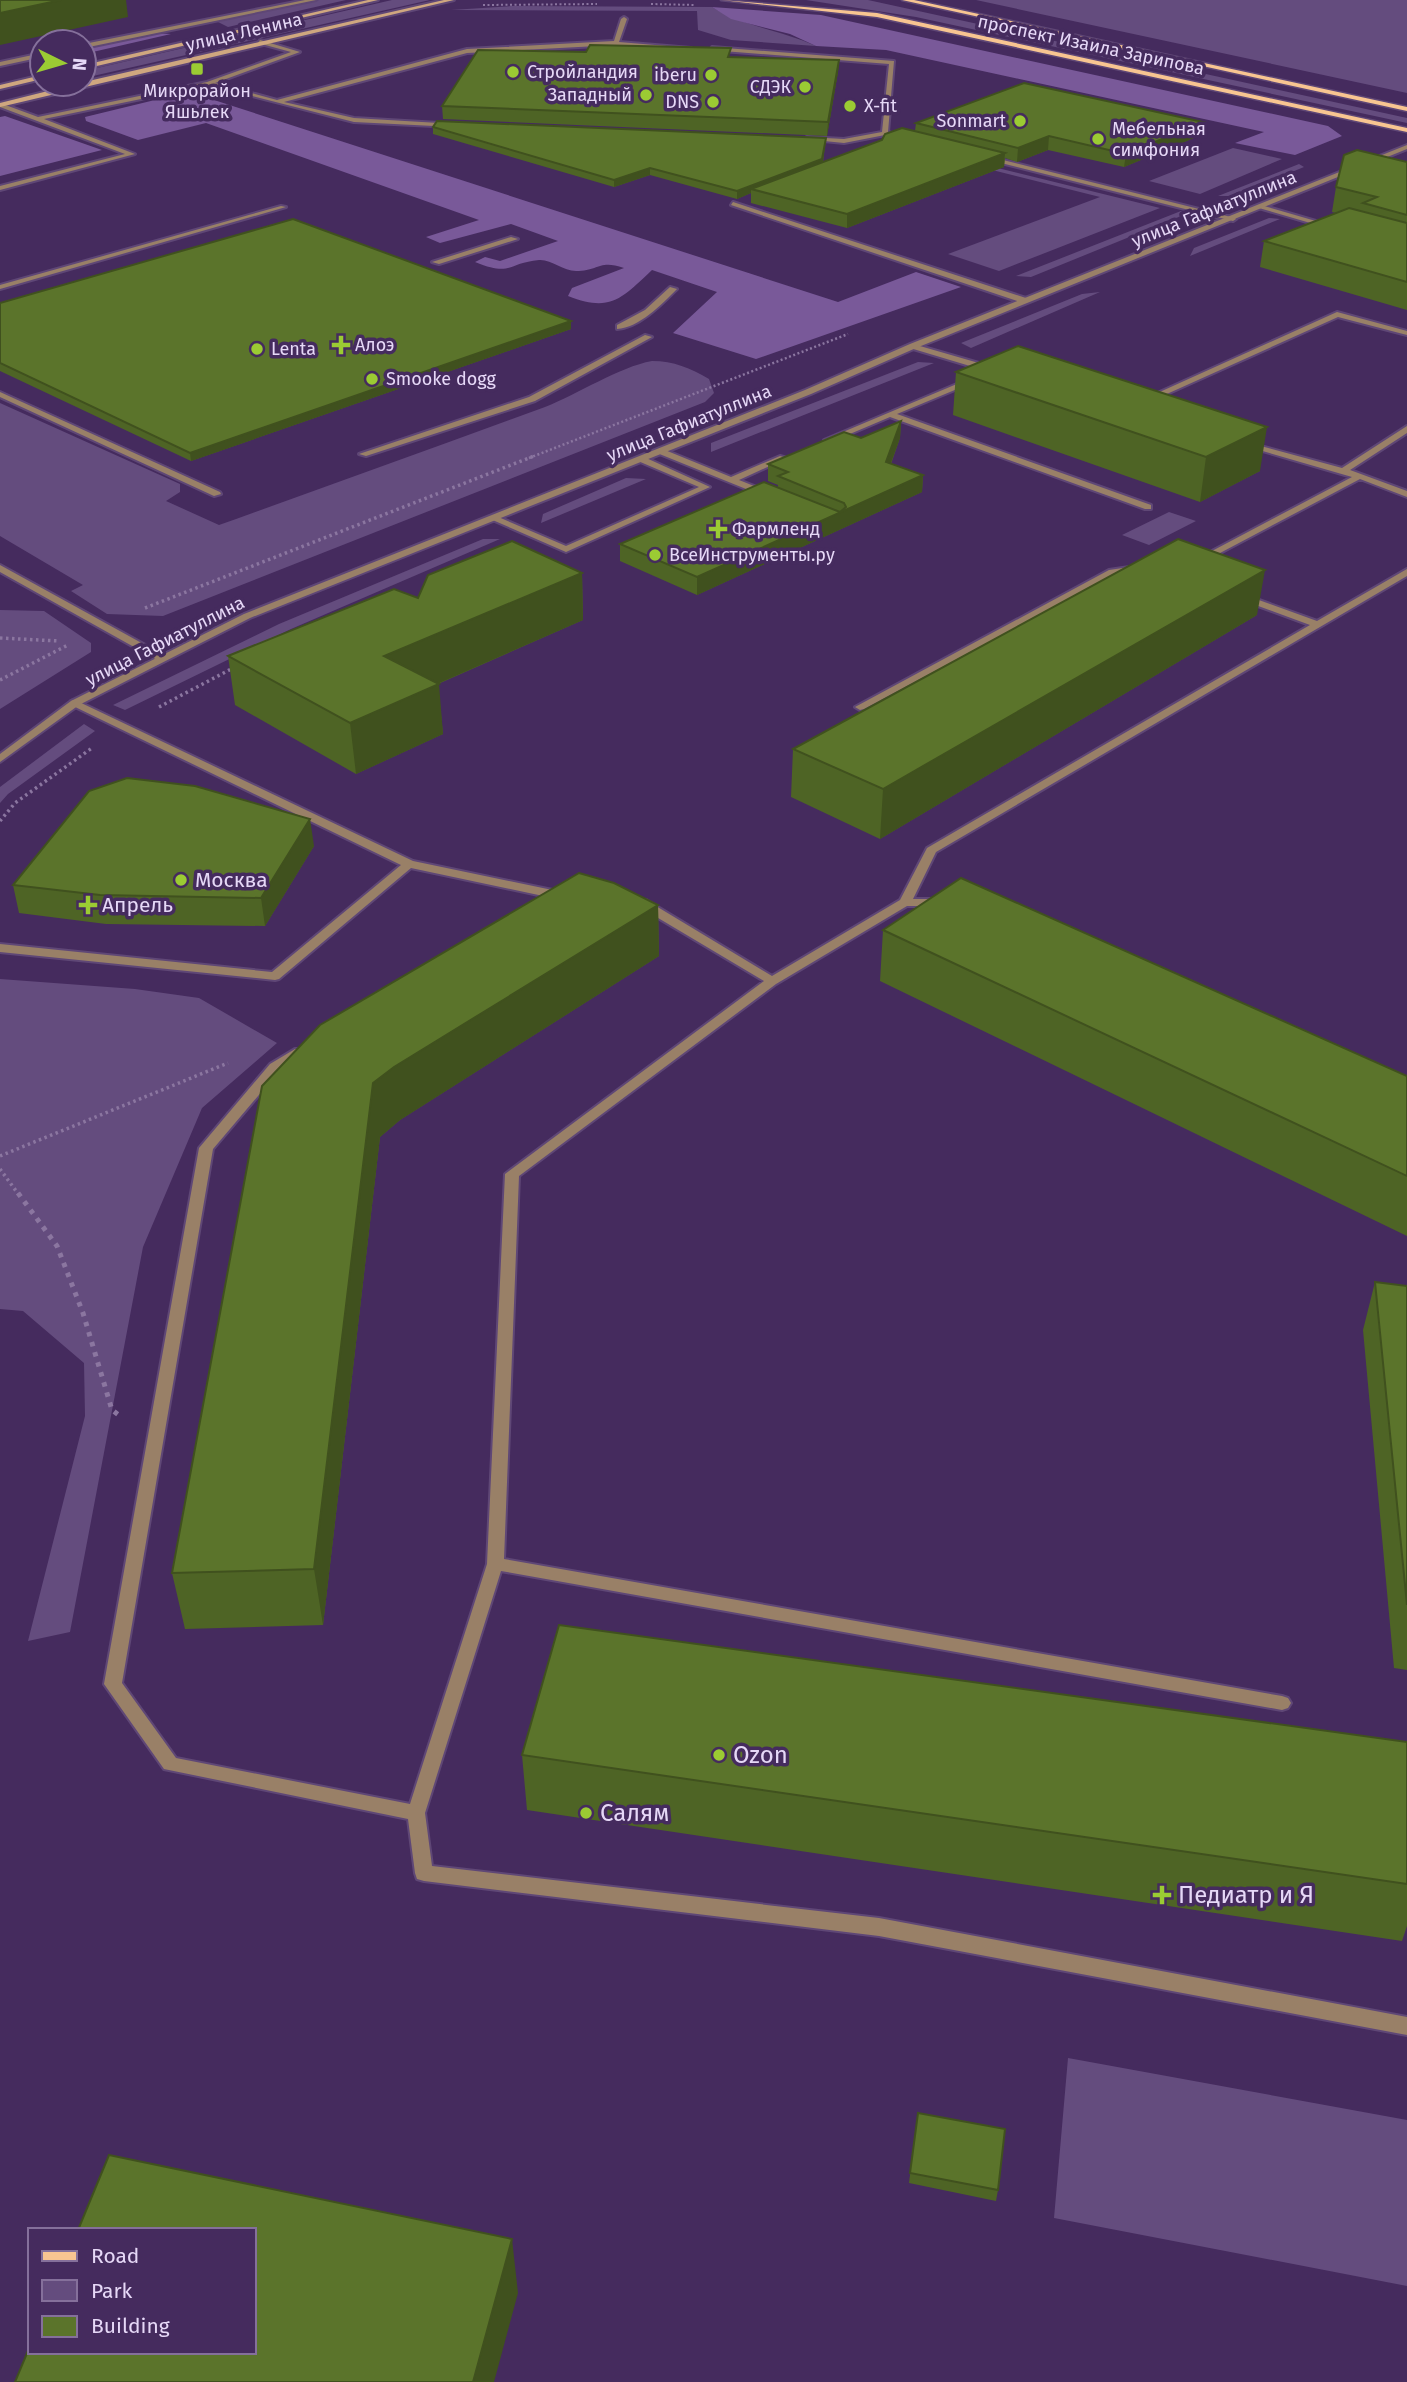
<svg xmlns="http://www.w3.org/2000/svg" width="1407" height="2382" font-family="'Fira Sans',sans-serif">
<rect width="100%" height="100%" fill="#452b5e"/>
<path fill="#644c7e" d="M319,0h27l-118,27 -14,-7z
M392,0h38l-346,78v-7z
M806,0h62l539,118v5l-491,-106z
M976,0h431v93z
M512,6l200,1c32,20 70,23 104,39l-85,-6 -33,-10 -1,-19 -246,-1z
M896,143l264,65 -161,63 -51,-17 152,-57 -207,-52z
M1233,148l49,11 -82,35 -51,-13z
M1299,164l5,3 -70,29h-16z
M1181,211l5,3 -155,63 -15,-1z
M1269,218l11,1 -90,37 4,-8z
M1100,292l-129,56 -10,-5 121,-49z
M652,361c22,0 38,7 57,18l5,14 -9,9 -542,214 -56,-2 -36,-23 12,-6 -83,-49v-133l180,81v8l-14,9 53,24c109,-39 217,-78 326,-118 33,-13 74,-40 107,-46z
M918,362l16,1 -223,89v-9z
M626,478l20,1 -105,44 2,-9z
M1169,512l27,9 -47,24 -27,-10z
M483,539h17l-209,90 -166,81 -12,-5 166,-81z
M0,610l44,1 47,32v9l-91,57z
M84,724l11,7 -87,63 -8,9v-16z
M0,979l135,10 64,9 78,45 -75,65 -59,139 -73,385 -42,9 57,-225 -1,-53 -61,-52 -23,-2z
M1068,2058l339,62v166l-353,-68z"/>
<path fill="#795999" d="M712,7l109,8 507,111 14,10 -47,19 -60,-12 29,-11 -378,-82 -70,-4 -26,-12 -59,-15z
M153,33l18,1 -87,20v-6z
M196,90l18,10 624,202 78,-30 45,15 -205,72 -83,-26 44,-41 -65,-22c-30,28 -41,43 -84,26l4,-8 52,-20c-25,-9 -25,3 -48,3 -13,0 -25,-12 -37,-11 -32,3 -27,17 -64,2l10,-5 15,4 58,-20 -47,-17 -71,19 -14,-6 53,-17 -273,-97 -68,17 -52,-19 -1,-4z
M5,116l97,34 -102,26v-59z"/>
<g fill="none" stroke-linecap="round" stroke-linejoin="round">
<g stroke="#5f4776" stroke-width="4">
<path id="service" d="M305,0h11l-232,48v-4z
M624,17l3,2 -8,23 72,6 -3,2 -72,-5 -149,8 -183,49 70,16 102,6 -2,3 -100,-5 -145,-37 -165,34 91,35 -135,36v-4l125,-32 -125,-47v-4l38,14 169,-35 84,-30 -33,-9 2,-3 40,12 -85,31 62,17 190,-51 147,-8 7,-22z
M712,47l182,14 -6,71 17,5 -3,2 -17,-4 -41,8 -40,-4 3,-2 37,2 38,-7 7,-68 -179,-14z
M42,53v4l-42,9v-4z
M987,156l248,62 1,1 -3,2 -248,-62z
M733,202l296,97 1,2 -7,2 -292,-98z
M1261,205l72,21 2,1 -4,2 -72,-21z
M281,206l5,1 -286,82v-4z
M511,237l7,2 -79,25 -7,-2z
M670,287l7,2c-15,15 -38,39 -60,40v-4l28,-15z
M1337,312l70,19v4l-69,-18 -189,85 -7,-2z
M645,335l7,2 -117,64 -169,55 -7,-2 170,-57z
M913,344l83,24 1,2 -7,2 -80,-24 -1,-2z
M971,378l4,2 -1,2 -77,32 254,91v4h-6l-255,-92 -59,25 -7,-2z
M0,392l220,100 1,2 -7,2 -214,-99z
M1407,426v7l-57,37 57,21v6l-47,-18 -157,83 -8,-2 157,-83 -110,-32v-4l100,27z
M660,448l71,29 49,-21 7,2 -48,22 30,12v4l-3,1 -109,-44 -1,-2z
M638,457h6l66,30 -144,65 -78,-34 8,-2 70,30 133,-59 -61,-26z
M0,565l167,92 1,2 -9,2 -159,-89z
M1143,565l5,3 -2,2 -32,5 -250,134 -4,1 -5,-3 254,-137z
M1407,569v7l-471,276 -23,47h30l4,1v6h-40l-131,78 -257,192 -15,383 778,137 6,2 3,5 -3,5 -6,2 -781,-139 -76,242 7,53 447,52 528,99v18l-528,-99 -455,-55 -7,-2 -2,-6 -7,-54 -244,-50 -60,-85 95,-536 71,-84 25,-15h10l1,3 -26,18 -67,79 -91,534 54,75 234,46 77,-240 18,-390 259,-193 -126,-75v-6h8l126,76 128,-76 27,-52 383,-223 -71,-26v-4h6l72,26z
M75,700l338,161 149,31 6,4 -6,4 -151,-32 -132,111 -4,1 -275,-28v-8l272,28 129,-107 -330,-160v-4z"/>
</g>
<g stroke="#5f4776" stroke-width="4">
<path id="tertiary" d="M1407,145v4l-491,199 -105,46 -561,224 -171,87 -79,57v-8l71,-53 173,-87 561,-224 105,-46z"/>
</g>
<g stroke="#5f4776" stroke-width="4">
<path id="secondary" d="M368,0h10l-294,69v-4z
M444,0h10l-454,107v-4l76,-19h8v-2z
M42,75v4l-42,10v-4z"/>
</g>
<g stroke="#5f4776" stroke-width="3">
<path id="primary" d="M721,0l156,13 530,115v4l-530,-115z
M902,0h12l493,107v4z"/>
</g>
<path stroke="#8b76a0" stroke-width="2" stroke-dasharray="2 2.5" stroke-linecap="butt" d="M651,4l44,1
M483,5l114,-1"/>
<path stroke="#8b76a0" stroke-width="2.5" stroke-dasharray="2 2.5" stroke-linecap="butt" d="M529,458l319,-124"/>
<path stroke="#8b76a0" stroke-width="3.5" stroke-dasharray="2.5 3.5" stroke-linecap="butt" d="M145,608l389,-152
M0,638l59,3
M0,680l68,-35
M159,707l76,-40
M0,821l15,-18 77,-55
M0,1156l228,-93
M0,1169l19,26"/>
<path stroke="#8b76a0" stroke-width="5" stroke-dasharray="4.5 6" stroke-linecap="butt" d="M18,1193l39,53 26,67 29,97 8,6"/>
<use href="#service" fill="#998067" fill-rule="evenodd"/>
<use href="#tertiary" fill="#998067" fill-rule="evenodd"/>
<use href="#secondary" fill="#cfa77f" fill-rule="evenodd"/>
<use href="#primary" fill="#f8c591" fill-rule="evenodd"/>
</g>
<path fill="#4e6425" d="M731,57l108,3 -1,12 -11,64 -384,-17 -1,-13z
M1203,122l-2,13 -77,32 -76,-17 -31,12 -12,-4 -1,9 -157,61 -96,-25v-10l-14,6 -87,-24 -36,12 -181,-53v-7l393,11 -3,24 92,-31 1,-8z
M1407,162v148l-147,-43 4,-26 72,-28 -4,-1 4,-25z
M0,303l571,18v8l-380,132 -191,-90z
M956,372l304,99 -60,31 -247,-87z
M901,421l-1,17 -9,26 32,11 -1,17 -225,103 -77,-34v-17l158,-56v-3l-10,-4v-17l93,-26z
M582,573l1,47 -145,64 5,50 -87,40 -121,-69 -7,-49 190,-58z
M1257,615l-377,224 -89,-42 2,-48z
M314,846l-49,80 -159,-2 -87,-11 -6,-28z
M658,905l1,51 -259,164 -20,17 -57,488 -138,4 -13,-56 90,-487z
M883,930l524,146v160l-527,-255z
M1375,1282l32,4v384l-13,-2 -31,-338z
M1407,1742v184l-5,15 -875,-131 -5,-55z
M918,2113l80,77 -2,11 -87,-18z"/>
<path fill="#40511e" d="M61,0h65l2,17 -128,28v-32z
M839,60l-1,12 -11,64 1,-14z
M1203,122l-2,13 -77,32 2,-13z
M1049,136l-1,14 -31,12 1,-14z
M826,138l-4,28 -71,23v4l-14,6v-8z
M1005,153l-1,14 -157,61v-14z
M650,168v7l-36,12v-7z
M571,321v8l-380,132 -1,-8z
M901,421l-1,17 -15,41 1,-17z
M1267,427l-7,44 -60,31 6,-45z
M923,475l-1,17 -225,103v-18z
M1265,570l-8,45 -377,224 3,-50z
M582,573l1,47 -194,85 -5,-49z
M439,684l4,50 -87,40 -6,-51z
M310,819l4,27 -49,80 -4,-28z
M658,905l1,51 -259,164 -20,17 -57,488 -9,-56 59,-486 21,-16z
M512,2239l6,54 -24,89h-21z"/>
<path fill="#5b742b" stroke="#40511e" stroke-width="2" d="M0,0h61l-61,13z
M590,45l141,3 -3,9 111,3 -11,62 -386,-16 36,-56 108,2z
M1024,83l179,39 -77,32 -77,-18 -31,12 -102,-25z
M437,121l389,17 -4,21 -85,32 -87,-23 -36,12 -181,-53z
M902,128l103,25 -158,61 -96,-25 131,-49 3,-6z
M1357,150l50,12v53l-44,-12 14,-6 -41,-10 8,-32z
M1349,208l58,15v59l-143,-41z
M293,219l278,102 -381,132 -190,-90v-60z
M1018,346l249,81 -61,30 -250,-85z
M901,421l-15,41 37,13 -226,102 -77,-33 144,-62 76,30 6,-5 -2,-4 -66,-27 10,-4 -20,-8 76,-32 17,6z
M1178,539l87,31 -382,219 -90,-40z
M512,541l70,32 -198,83 55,28 -89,39 -122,-67 166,-67 24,9 10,-23z
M127,778l68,8 115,33 -49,79 -161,-3 -87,-10 76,-94z
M579,873l35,10 44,22 -264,162 -21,16 -59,486 -142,4 90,-487 58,-61z
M961,878l446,198v100l-524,-246z
M1375,1282l32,4v319z
M559,1625l848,117v142l-885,-129z
M918,2113l87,16 -7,61 -88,-17z
M109,2155l403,84 -39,143h-458l15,-36v6h224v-122h-176z"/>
<g fill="#9bcb33" stroke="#452b5e" stroke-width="2.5">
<rect x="190" y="62" width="14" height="14" rx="3.5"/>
<circle cx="513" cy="72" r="7"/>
<circle cx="711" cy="75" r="7"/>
<circle cx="805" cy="87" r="7"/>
<circle cx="646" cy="95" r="7"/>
<circle cx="713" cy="102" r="7"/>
<circle cx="850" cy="106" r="7"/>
<circle cx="1020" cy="121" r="7"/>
<circle cx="1098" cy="139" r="7"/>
<path d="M337.5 334.5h7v7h7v7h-7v7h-7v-7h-7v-7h7z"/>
<circle cx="257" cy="349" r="7"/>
<circle cx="372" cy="379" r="7"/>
<path d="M714.5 518.5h7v7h7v7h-7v7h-7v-7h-7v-7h7z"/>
<circle cx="655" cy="555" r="7"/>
<circle cx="181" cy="880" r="7"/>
<path d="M84.5 894.5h7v7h7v7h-7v7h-7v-7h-7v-7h7z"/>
<circle cx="719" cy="1755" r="7"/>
<circle cx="586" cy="1813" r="7"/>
<path d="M1158.5 1884.5h7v7h7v7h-7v7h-7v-7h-7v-7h7z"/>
</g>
<g text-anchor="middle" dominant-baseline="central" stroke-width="7" stroke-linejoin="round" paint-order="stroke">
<g font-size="18" fill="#e6d8f7" stroke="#452b5e">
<text transform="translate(244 32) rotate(-13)">улица Ленина</text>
<text transform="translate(1091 45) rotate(12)">проспект Изаила Зарипова</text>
<text transform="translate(1214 209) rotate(-22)">улица Гафиатуллина</text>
<text transform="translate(689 423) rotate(-22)">улица Гафиатуллина</text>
<text transform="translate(165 641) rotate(-27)">улица Гафиатуллина</text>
</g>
<g font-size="18" fill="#e6d8f7" stroke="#452b5e" text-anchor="start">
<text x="527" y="72">Стройландия</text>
<text x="697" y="75" text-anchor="end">iberu</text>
<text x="791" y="87" text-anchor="end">СДЭК</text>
<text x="197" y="91" text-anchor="middle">Микрорайон<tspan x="197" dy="21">Яшьлек</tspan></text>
<text x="632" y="95" text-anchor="end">Западный</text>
<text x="699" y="102" text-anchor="end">DNS</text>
<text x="864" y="106">X-fit</text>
<text x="1006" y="121" text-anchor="end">Sonmart</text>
<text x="1112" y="129">Мебельная<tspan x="1112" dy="21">симфония</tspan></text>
<text x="355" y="345">Алоэ</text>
<text x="271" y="349">Lenta</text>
<text x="386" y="379">Smooke dogg</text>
<text x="732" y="529">Фармленд</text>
<text x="669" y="555">ВсеИнструменты.ру</text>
</g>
<g font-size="21" fill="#e6d8f7" stroke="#452b5e" text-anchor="start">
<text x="195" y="880">Москва</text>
<text x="102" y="905">Апрель</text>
</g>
<g font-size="24" fill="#e6d8f7" stroke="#452b5e" text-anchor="start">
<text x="733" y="1755">Ozon</text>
<text x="600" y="1813">Салям</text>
<text x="1178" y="1895">Педиатр и Я</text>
</g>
</g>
<rect x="28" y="2228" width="228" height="126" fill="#452b5e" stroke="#85709b" stroke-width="2"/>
<rect x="42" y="2251" width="35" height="10" fill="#f8c591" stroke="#85709b" stroke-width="2"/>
<text x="91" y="2263" font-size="21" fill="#e6d8f7">Road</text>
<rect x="42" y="2280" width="35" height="21" fill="#644c7e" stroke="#85709b" stroke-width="2"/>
<text x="91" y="2298" font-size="21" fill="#e6d8f7">Park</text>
<rect x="42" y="2316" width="35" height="21" fill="#5b742b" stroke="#85709b" stroke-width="2"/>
<text x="91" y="2333" font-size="21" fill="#e6d8f7">Building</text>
<g transform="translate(63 63) rotate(95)"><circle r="33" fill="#452b5e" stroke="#85709b" stroke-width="2"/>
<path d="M0-5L12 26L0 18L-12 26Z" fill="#9bcb33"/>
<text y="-10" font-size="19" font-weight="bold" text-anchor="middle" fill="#e6d8f7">N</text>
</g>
</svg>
